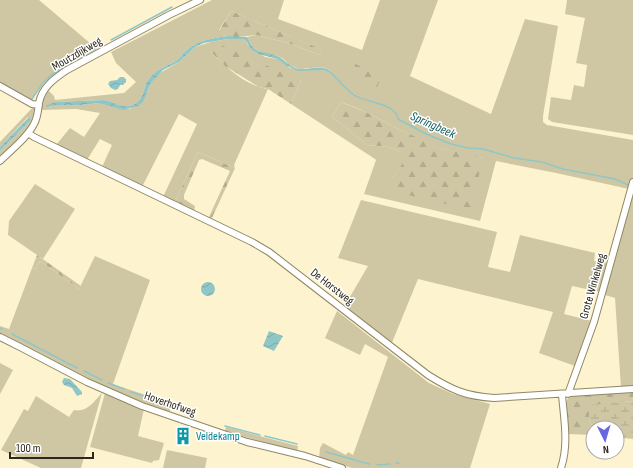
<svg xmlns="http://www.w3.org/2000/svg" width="633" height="468" font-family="'Sofia Sans Condensed',sans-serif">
<defs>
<pattern id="forest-firs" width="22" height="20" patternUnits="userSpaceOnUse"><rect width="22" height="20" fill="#cfc7a4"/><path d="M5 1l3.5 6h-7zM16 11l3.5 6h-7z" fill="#b2ab8d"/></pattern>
<pattern id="wetland-marsh" width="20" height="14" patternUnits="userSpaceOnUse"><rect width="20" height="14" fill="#cfc7a4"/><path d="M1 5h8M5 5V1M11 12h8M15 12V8" fill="none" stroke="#b2ab8d"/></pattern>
<pattern id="water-waves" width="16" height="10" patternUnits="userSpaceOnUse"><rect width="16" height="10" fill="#91c6c7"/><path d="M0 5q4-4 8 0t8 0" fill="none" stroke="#7daaaa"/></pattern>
</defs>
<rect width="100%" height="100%" fill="#fdf4cf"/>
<path fill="#cfc7a4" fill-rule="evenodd" d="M0,0h39l58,49 -36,21 -16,11 -14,19 -31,-16z
M212,0h72l-6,19 84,31 18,-50h58l-28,76 81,38 34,-95 33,7 -15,90v6l4,3 86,15v37l-4,12 -73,-16 -60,-12 -16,60 -116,-27 12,-34 -1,-1 -84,-55 10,-23 -90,-29c15,15 35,34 57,37l-34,76 1,3 -37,-16 -23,50 -12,-5 34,-73 -18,-10 -37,73 -40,-20 10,-22 -12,-6 -13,21 -31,-15 14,-17 14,9 16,-24 -24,-4 -35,1 2,-10 5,-10 6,6 1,4 69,-7 12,-11 -20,-19 -5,-11zM231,11l91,39 -2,5 -32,-12 -32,-8 -9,2c3,4 3,8 7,11 8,7 19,5 28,10 5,4 8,9 15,10 11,3 27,-6 35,5l-9,-3 -33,-2 -13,-9 -12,-2 -17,-12 -2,-4 -3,-2h-15l-17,3 -16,5 -16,15 -21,12 -7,9 -5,12 -16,14 -30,-6 -18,2h-23l-12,2 8,-5 48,-2c9,0 16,8 26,6 16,-4 13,-17 19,-26 8,-11 15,-12 26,-18 5,-2 8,-8 13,-12 11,-10 26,-12 41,-14l-9,-6zM341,102c36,12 67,36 103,47 13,4 26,6 39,9l-90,20 14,-20 -10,-8 -10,-3 -20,-2 -35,-28z
M567,0h66v135l-81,-13 -4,-3 3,-22 20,3 3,-15 10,2 3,-22 -11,-2 9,-45 -20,-4z
M33,107l3,2c-1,20 -23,35 -36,49v-7l31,-31 -3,-3 -28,30v-5z
M35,184l40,25 -32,50 -35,-24 1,-14z
M633,195v192l-12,1 -6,-90 -10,-3z
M361,200l136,32 -9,35 22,5 10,-37 75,18 -1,8 14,2 -8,29 -28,-6 -8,28 28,7 -17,45 -36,-13 14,-41 -135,-33 -27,66 -47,-38 24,-41 -30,-8z
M95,256l55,24 -37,104 59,20 -3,9 -70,-29 -99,-49v-9l9,3 23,-61 4,1 4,-8 39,28z
M337,311l92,72 24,11 37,10 -20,64h-118l-33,-10 1,-10 3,-5 23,12 2,-3 5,3 35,-98 -23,-13 -5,11 -35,-17z
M0,363l13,7 -13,24z
M102,393l-21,75h-40l-40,-18 23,-41 4,2 8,-15 33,21 5,-7c13,3 20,-9 28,-17z
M105,393l39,16 -6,27 26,7 -5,17 -6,1 -1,2 -62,-16z
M226,427l72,19 -1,6 -72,-21z
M167,450l40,8 -2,10h-42z"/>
<path fill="url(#forest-firs)" d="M231,11l92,39 -3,5 -32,-12 -32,-8 -19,2 -9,-1 -9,-5z
M211,44h8l82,37 -10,23 -23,-15 -9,-2 -34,-21 -14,-14 -2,-5z
M353,63l29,13 -5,11 -13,-5z
M341,102l25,10 36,19 42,18 39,9 -12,52 -76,-18 -2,-14 13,-20 -9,-8 -10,-3 -20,-2 -35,-28z
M198,152l37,16 -24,52 -3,-1 22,-48 -28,-12 -3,1 -15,35v4l11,7 -1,6 -19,-10z
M37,255l44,31 -2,3 -39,-28 -4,8 -4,-1z
M633,392v9l-44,5v13l4,9v7l-25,-1c0,-8 -4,-27 -1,-34 3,-9 55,-7 66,-8z"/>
<path fill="url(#wetland-marsh)" d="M633,401v38l-16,-2v-9h-24l-4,-9v-14z"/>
<path fill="url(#water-waves)" d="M228,36l19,1c3,4 3,8 7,11 7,6 15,4 23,8 8,3 12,11 21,13 11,2 26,-7 35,5l-10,-4 -25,1 -13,-6 -8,-6 -18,-5 -8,-5 -5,-8 -3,-2h-15l-24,4 -9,4 -16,15 -16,8 -12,13 -8,19 -5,4 -15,4 -23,-7 -18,2h-23l-12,2 -1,-1 9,-4 48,-2c9,0 16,8 26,6 16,-4 13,-17 19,-26 8,-11 15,-12 26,-18 5,-2 8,-8 13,-12 11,-10 26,-12 41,-14z
M120,77h3l3,2v3l-3,3h-3l-2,4 -3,1 -4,-2 -3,-4 2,-3 7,-1z
M29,117l2,3 -31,31v-4z
M201 289a7 7 0 1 1 14 0a7 7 0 1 1-14 0Z
M269,331l14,5 -9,15 -11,-5z
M64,378l6,1 12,13v2l-5,2 -5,-8 -8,-3 -2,-3z"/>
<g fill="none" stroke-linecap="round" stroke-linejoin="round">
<path stroke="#91c6c7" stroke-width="1.5" d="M111,40l61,-33
M79,58l23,-13
M331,73c8,7 14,16 23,22 12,8 42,8 44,24l28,15 25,10 17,4 15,1 31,9 28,4 21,7 52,10 13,6
M32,99l11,-16 7,-7 22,-14
M0,328l2,1
M12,334l65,34
M84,371l18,9
M108,383l16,6
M131,392l22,7
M225,426l35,9
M265,436l32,8
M326,452l43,12
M396,463h3
M377,465l13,-1"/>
<g stroke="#908765" stroke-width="8">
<path id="minor" d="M0,86l32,18 7,1
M28,133l6,4 218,105 17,10 159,123c24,15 37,21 66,23l139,-9
M0,161c11,-11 27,-23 34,-37 4,-7 4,-14 5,-21 3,-16 15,-24 28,-33l102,-55 31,-15
M0,337l20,10 67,35 55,24 105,36 58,14 37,12
M568,394l26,-72 39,-140
M561,468c8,-24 3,-49 1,-73"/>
</g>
<use href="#minor" stroke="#fff" stroke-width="6"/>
</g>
<defs>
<g id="building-bare" transform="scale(1.38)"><path d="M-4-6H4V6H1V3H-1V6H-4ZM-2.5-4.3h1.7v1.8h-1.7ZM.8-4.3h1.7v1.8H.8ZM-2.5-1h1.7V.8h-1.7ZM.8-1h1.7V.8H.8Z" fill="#0f9aa8" stroke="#fff" stroke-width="2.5" paint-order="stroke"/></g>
</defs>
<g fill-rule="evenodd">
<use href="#building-bare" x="183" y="436"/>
</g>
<g text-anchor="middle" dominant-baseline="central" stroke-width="3" stroke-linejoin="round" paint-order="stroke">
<g font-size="12" fill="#2c281b" stroke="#fff">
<text transform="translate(77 54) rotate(-30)">Moutzdijkweg</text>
<text transform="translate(593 286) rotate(-74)">Grote Winkelweg</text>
<text transform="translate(332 287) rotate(38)">De Horstweg</text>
<text transform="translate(170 404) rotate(19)">Hoverhofweg</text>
</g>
<g font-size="12" fill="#0d838f" stroke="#fff" text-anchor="start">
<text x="196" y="436">Veldekamp</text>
</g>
<g font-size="13" font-style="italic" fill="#186163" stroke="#fff">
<text transform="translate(433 125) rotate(24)">Springbeek</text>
</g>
</g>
<g transform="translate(605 440) rotate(175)"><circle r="19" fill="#ffffff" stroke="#aba9a4"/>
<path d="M0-3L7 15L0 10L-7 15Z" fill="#6767e1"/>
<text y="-6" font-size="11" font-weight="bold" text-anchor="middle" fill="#2c281b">N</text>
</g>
<path d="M10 452v6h83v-6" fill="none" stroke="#2c281b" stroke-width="2"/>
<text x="16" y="452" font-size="12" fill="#2c281b" stroke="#ffffff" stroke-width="3" paint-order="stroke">100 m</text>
</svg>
